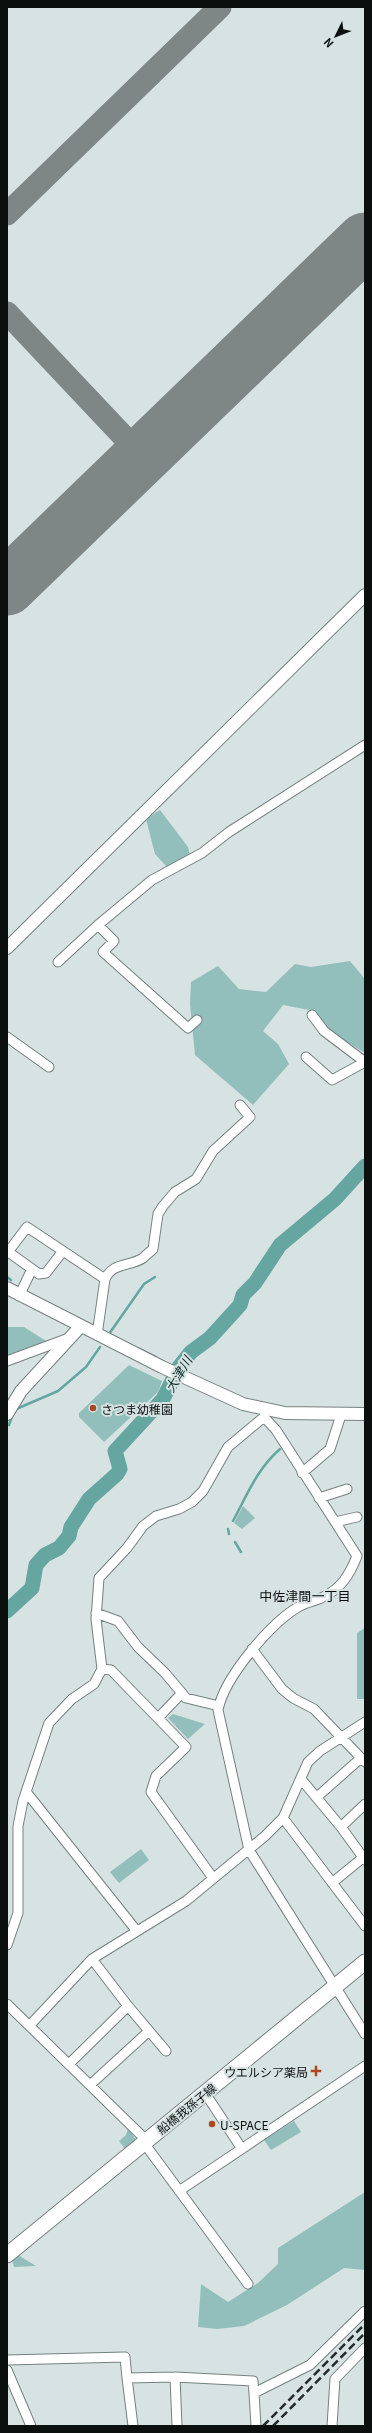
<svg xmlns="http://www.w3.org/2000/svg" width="372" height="2433" font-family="Georgia,'Noto Sans JP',serif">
<rect width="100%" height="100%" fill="#d7e3e2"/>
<path fill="#92bfbb" d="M160,810l28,37 2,8 -23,12 -12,-13 -9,-35z
M350,961l15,18v74l-37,-23 -14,-19 -31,-6 -20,26 15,13 11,20 -36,41 -58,-50 -5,-51 1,-22 27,-16 21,23 27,3 29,-28 16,3z
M7,1327h17l27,17 -44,16z
M129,1365l33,16 -4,11 -54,50 -25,-25v-4z
M243,1506l12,12 -13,11 -8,-6z
M365,1628v71h-8v-66z
M173,1714l32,10 -17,15 -20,-21z
M141,1849l8,11 -30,23 -9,-11z
M294,2121l7,11 -30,18 -7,-10z
M128,2128l8,12 -11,9 -6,-8 7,-6z
M365,2192v78l-21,-2 -57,37 -43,21 -27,3 -19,-2 3,-43 27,18 30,-19 20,-19v-16z
M18,2255l18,11 -22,1 -2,-7z"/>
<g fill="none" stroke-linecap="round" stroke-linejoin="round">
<path stroke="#65a6a1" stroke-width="2.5" d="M7,1277l4,3
M109,1334l35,-50 11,-7
M138,1348l18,9
M14,1410l44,-19 28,-24 14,-20
M9,1425l3,-9
M233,1521c14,-26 24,-52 47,-72
M228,1529l1,5
M235,1542l6,10"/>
<path stroke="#65a6a1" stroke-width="15" d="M7,1611l25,-23 4,-23 9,-10 14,-7 10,-12 2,-9 18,-28 28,-25 3,-5 -5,-18 48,-52 16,-32 12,-15 19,-14 30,-33 3,-10 12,-12 25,-38 55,-46 30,-33"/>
<path stroke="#7e8686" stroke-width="23" d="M7,214l213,-207
M7,313l135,143"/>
<path stroke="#7e8686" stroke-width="57" d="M7,587l358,-346"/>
<g stroke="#75817f" stroke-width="11">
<path id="minor" d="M98,925l16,16 -11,11 85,76 9,-8
M58,962l40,-37 54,-45 50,-27 27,-21 136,-87
M312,1015l12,16 41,31
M7,1037l42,30
M306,1057l26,23 33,-18
M7,1251l32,23 7,-1 17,-22
M8,1252l19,-25 78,52
M19,1296l13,-27
M97,1335l8,-56c8,-17 24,-12 38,-21 3,-3 7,-6 10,-9l5,-35 5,-8 12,-14 21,-13 17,-28 37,-34 -10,-12
M7,1361l62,-23
M265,1410l-1,7 12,13 81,126c-7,18 -16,33 -34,41 -7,4 -16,5 -23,9 -29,16 -76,72 -82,104l31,140 116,184
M302,1473l28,-24 11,-34
M319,1498l28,-9
M335,1522l22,-5
M96,1613l22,8 20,26 27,26 21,25 33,8
M252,1649l30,40 11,9 21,11 51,53
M102,1669l9,1 75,77 -30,29 -5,16 62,86
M159,1717l22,-23
M301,1779l40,48 24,33
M27,1793l109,137
M317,1797l44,-39
M283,1818l82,108
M341,1827l24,-23
M332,1883l33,-27
M7,1945l11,-32v-87l5,-25 26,-78 23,-24 22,-15 8,-15 -6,-50 3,-41 28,-30 16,-22 13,-10 23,-7 13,-7 11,-11 25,-44 36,-30
M92,1959l36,47 38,45
M7,2004l136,133 1,6 104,141
M30,2025l62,-66 94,-58 79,-65 18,-18 25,-56 12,-11 45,-29
M69,2064l59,-58
M90,2085l59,-54
M205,2093l37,56
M179,2191l186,-125
M7,2360l118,-3 2,21 48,-1 78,4 1,12 56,-28 55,-54
M7,2370l24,56
M175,2377l2,49
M127,2378l6,48
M254,2393l2,33
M332,2426l3,-47 30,-31"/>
</g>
<g stroke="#75817f" stroke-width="14">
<path id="tertiary" d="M7,948l358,-353
M7,1288l155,79 81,37 42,9 80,1
M7,1414l14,-23 59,-64"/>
</g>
<g stroke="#75817f" stroke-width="17">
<path id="primary" d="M7,2255l358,-293"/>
</g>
<use href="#minor" stroke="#fff" stroke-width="9"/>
<use href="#tertiary" stroke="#fff" stroke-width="12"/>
<use href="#primary" stroke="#fff" stroke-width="15"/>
<path stroke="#242a29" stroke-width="2.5" stroke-dasharray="8 4" stroke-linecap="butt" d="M263,2426l102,-102
M273,2426l92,-93"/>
</g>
<g fill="#ae4720" stroke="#d7e3e2" stroke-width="1.5">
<circle cx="93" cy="1408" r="4"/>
<path d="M314 2065h4v4h4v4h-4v4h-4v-4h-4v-4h4z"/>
<circle cx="212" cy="2124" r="4"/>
</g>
<g text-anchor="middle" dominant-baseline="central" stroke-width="4" stroke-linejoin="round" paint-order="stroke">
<g font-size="12" fill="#0b100f" stroke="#d7e3e2" text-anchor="start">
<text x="101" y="1408">さつま幼稚園</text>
<text x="308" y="2071" text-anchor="end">ウエルシア薬局</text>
<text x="220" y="2124">U-SPACE</text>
</g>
<g font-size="12" fill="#0b100f" stroke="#d7e3e2">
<text transform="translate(186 2108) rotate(-39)">船橋我孫子線</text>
</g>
<g font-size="13" font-style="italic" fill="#0e302d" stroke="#d7e3e2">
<text transform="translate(178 1374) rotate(-59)">大津川</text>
</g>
<g font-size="13" fill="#0b100f" stroke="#d7e3e2">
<text x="305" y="1595">中佐津間一丁目</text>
</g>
</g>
<rect width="372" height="2433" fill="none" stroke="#0b100f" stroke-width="16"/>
<g transform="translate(336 36) rotate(227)" stroke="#d7e3e2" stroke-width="3" paint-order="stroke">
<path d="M0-3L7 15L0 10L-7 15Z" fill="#0b100f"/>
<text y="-6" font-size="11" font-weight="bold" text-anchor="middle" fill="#0b100f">N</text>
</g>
</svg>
